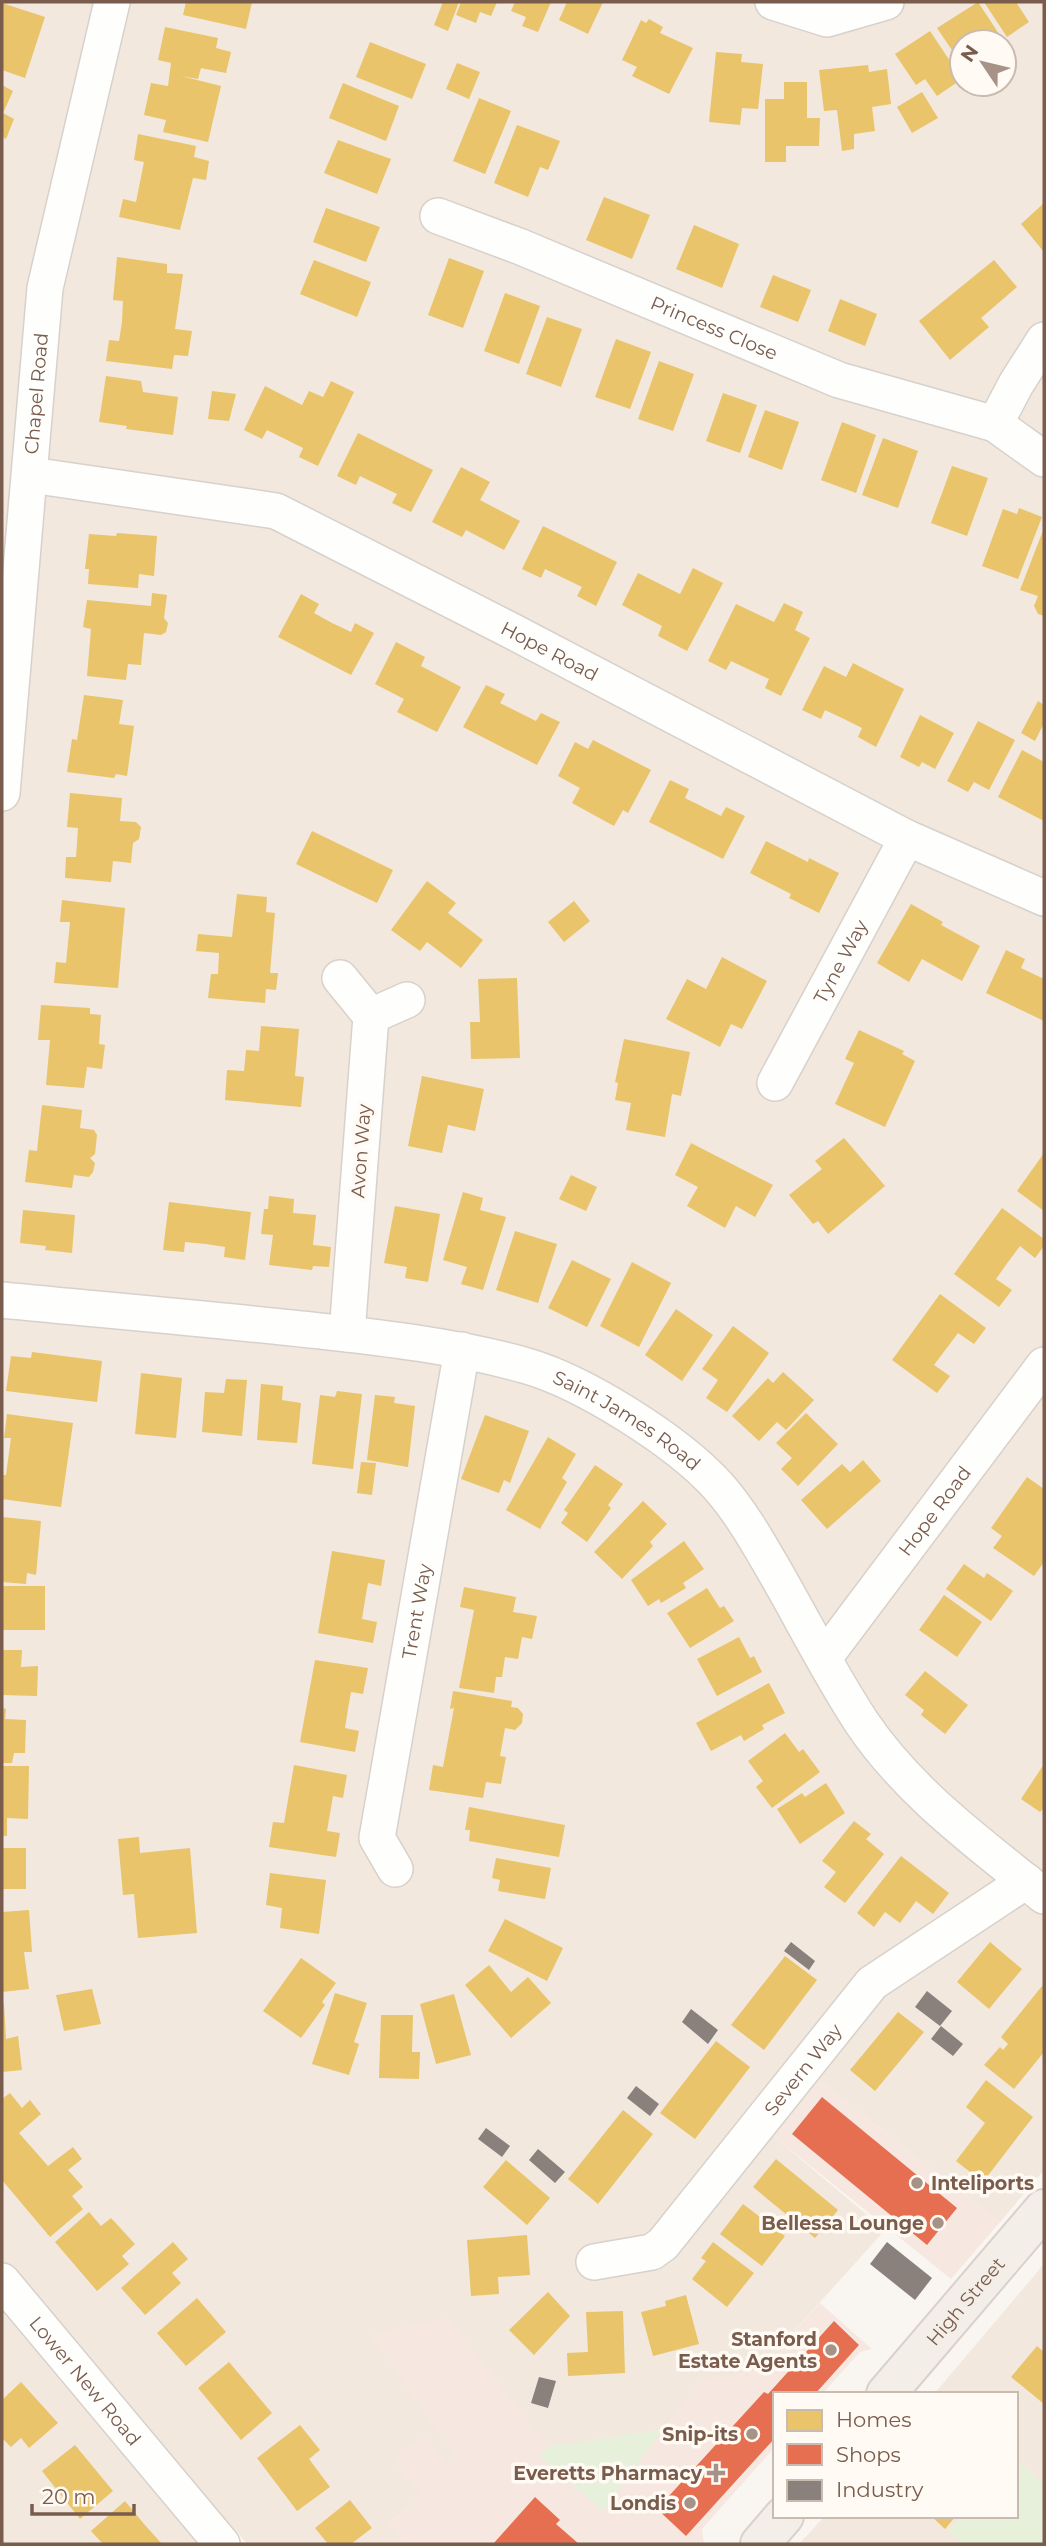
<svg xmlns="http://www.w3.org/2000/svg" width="1046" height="2546" font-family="Montserrat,sans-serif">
<rect width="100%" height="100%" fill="#f9f5f0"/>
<path fill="#f2e8de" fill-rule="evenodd" d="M2,2h1042v2168l-44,52 -184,-144 -44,57 113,95 -127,141 -57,10 -84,113 -246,-160 87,124 -8,8 -57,-6 30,36 -34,26 16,22h-158l-14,-17 -21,17h-210zM962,42h42v42h-42z
M1044,2264v280h-245l26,-28h191v-122h-82z"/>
<path fill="#f6e8e1" d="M816,2078l184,144 -49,57 -179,-144z
M820,2303l52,46 -12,3 -38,42h-47v53l-73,82 2,15h-299l-17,-21 35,-27 -31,-36 31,-25 27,30 8,-7 -88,-124 78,-16 100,129 -8,10 63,54 98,-131 57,-9z"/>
<path fill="#e7f0db" d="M663,2429l-60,82 -64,-54 9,-10z
M1016,2459l28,26v59h-81l-15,-13 13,-15h55z"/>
<path fill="#e9c46a" d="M186,2h66l-6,27 -63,-14z
M443,2h16l-11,29 -14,-6z
M461,2h36l-6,14 -11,-4 -4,11 -20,-8z
M515,2h36l-13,30 -16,-6 4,-9 -15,-6z
M567,2h36l-15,32 -29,-14z
M978,2l23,35 -7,5h-32v23l-25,-37z
M984,2h32l13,20 -22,15z
M2,3l43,14 -20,61 -23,-8z
M649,19l14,8 -3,6 33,15 -24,46 -37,-18 5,-9 -15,-7 19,-40 5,3z
M165,27l53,11 -2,10 15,4 -5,21 -25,-5 -3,11 -17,-3 40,10 -13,56 -45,-10 3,-12 -22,-5 7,-32 17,3 3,-23 -13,-3z
M930,31l32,48 -25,17 -12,-17 -9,6 -21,-31z
M370,42l56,22 -14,35 -56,-22z
M716,52l26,2 -1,8 22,2 -5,45 -16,-1 -2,17 -31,-3z
M457,63l23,9 -11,27 -23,-10z
M868,65l1,7 18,-3 4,35 -19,3 3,24 -21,3v15l-12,2 -5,-41 -13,1 -5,-41z
M784,82h23v36h13l-1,28h-33v16h-21v-63h19z
M343,83l56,23 -13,35 -57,-23z
M2,85l11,6 -10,22 11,6 -8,20 -4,-2z
M922,92l16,26 -26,15 -15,-26z
M479,98l32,13 -26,63 -32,-13z
M517,125l43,16 -12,29 -8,-3 -12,30 -34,-14z
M138,134l58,12 -2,11 15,4 -3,19 -13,-2 -13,52 -61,-13 4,-18 13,3 8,-40 -10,-2z
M338,140l53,19 -14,35 -53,-21z
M604,197l46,18 -18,44 -46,-19z
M1044,203v49l-23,-28z
M326,208l54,19 -14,35 -53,-20z
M694,225l45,19 -17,44 -46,-19z
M117,257l50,7v9l16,1 -8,55 17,2 -4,25 -14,-1 -2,14 -66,-8 3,-21 10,1 3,-19 1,-21 -10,-1z
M449,258l35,13 -21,57 -35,-13z
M314,260l57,22 -14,35 -57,-23z
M994,260l23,27 -36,31 8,9 -39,33 -31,-39z
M773,275l38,15 -13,32 -38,-15z
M505,293l35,13 -21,58 -35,-13z
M840,299l37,15 -12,32 -37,-15z
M547,317l35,12 -21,58 -35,-13z
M616,339l35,13 -21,57 -35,-12z
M659,361l35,13 -21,57 -35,-12z
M106,376l35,5 2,11 35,5 -5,38 -47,-6 1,-3 -28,-4z
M331,381l23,11 -36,74 -19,-9 4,-9 -36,-18 -5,9 -18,-9 21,-44 37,19 7,-14 14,6z
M212,391l24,3 -7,27 -21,-2z
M723,393l34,12 -17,48 -34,-12z
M765,410l34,12 -17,48 -34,-13z
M842,422l34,13 -20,58 -35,-13z
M358,433l75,37 -22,42 -19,-9 5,-9 -37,-18 -4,9 -19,-9z
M883,438l35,13 -20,57 -36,-13z
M952,466l36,12 -21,58 -36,-13z
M461,467l29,15 -10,18 40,21 -16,29 -38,-20 -4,7 -30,-15z
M1019,508l23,9 -24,62 -36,-13 21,-57 14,5z
M543,526l74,36 -21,44 -19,-10 5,-9 -37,-18 -4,9 -19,-9z
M1044,528v88l-6,-2 -4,-8 4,-10 -18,-6z
M117,533l40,3 -3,40 -15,-2 -1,14 -50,-4 1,-15h-4l4,-35 27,2z
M693,568l30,15 -36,68 -29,-15 4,-10 -40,-21 16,-32 42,21z
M152,593l15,2 -3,23 4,5 -2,9 -5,3 -17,-2 -3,32 -13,-1 -2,16 -39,-4 4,-47 -8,-2 4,-27 64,6z
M301,594l18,10 -5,9 18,10 19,9 4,-9 19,10 -23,42 -73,-38z
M784,603l19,9 -8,18 15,8 -29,58 -16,-8 4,-9 -38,-18 -5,9 -18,-9 28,-57 38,18z
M396,642l29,15 -4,9 40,21 -24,45 -40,-20 7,-13 -29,-15z
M853,663l51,26 -28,58 -18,-10 4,-9 -18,-9 -19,-9 -4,9 -19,-9 22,-44 22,11z
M486,685l19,9 -5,9 36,18 5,-8 19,9 -23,43 -74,-38z
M84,695l39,5 -4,24 15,2 -7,50 -11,-2 -2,4 -47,-6 5,-33 5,1z
M1038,701l6,4v18l-9,18 -14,-8z
M920,715l34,18 -19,36 -13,-7 -3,5 -19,-10z
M978,721l37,19 -26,50 -15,-8 -6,10 -21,-11z
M593,740l58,30 -23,43 -5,-3 -9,16 -42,-23 8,-15 -22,-12 17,-34 13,7z
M1022,750l22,12v59l-46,-24z
M670,780l19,9 -4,9 36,18 5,-9 19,9 -22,43 -74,-37z
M70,793l52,5 -2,23 16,1 5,5 -2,12 -6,4 -2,20 -18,-2 -2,21 -46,-4 1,-21h10l2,-29 -11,-1z
M312,831l81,39 -16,33 -81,-39z
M766,841l42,21 1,-4 30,15 -20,40 -30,-15 2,-4 -41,-21z
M427,881l29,22 -8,10 35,27 -22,28 -34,-26 -7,9 -29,-21z
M237,894l30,3 -1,15 9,1 -5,60h8l-2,17 -10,-1 -1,14 -57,-5 3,-24h7l1,-21 -23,-2 2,-17 34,3z
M62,900l63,8 -7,80 -64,-5 2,-21 10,1 2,-20 2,-21h-10z
M574,901l16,20 -26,21 -16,-20z
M911,904l32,18 -2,3 39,21 -18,35 -40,-22 -13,23 -32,-19z
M1006,950l19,9 -4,9 23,11v42l-58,-28z
M722,957l45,24 -25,48 -11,-5 -11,23 -54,-28 21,-40 19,10z
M517,978l3,80 -49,1 -1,-37h10l-2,-43z
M41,1005l49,3v6l11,1 -2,29 6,1 -3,24 -15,-2 -3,21 -38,-3 4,-45h-12z
M261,1026l38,3 -4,47 9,1 -3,30 -76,-7 2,-30 17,1 2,-21 13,1z
M859,1030l45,21 -2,3 13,7 -30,66 -50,-23 19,-41 -9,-4z
M624,1039l66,13 -9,44 -9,-2 -7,43 -39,-7 5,-27 -16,-3 3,-17 -3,-1z
M422,1076l62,13 -9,42 -27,-6 -6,28 -34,-7z
M42,1105l40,5 -2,18 14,2 3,5 -2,19 -5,4 5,5 -2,9 -4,5 -15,-2 -2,13 -47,-6 4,-32 8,1z
M844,1138l41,48 -57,48 -10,-13 -5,3 -24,-29 33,-26 -7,-8z
M691,1143l82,42 -18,32 -19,-11 -11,22 -38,-22 11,-19 -23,-12z
M1044,1153v58l-27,-20z
M571,1175l26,12 -11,24 -27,-12z
M463,1192l20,6 -3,12 26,7 -23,73 -22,-6 6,-17 -24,-7z
M269,1196l25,3 -1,14 23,2 -3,30 18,2 -2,20 -16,-1 -1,4 -43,-5 4,-30 -12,-1 3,-25h4z
M169,1202l82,10 -6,48 -21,-3 1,-10 -19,-3 -21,-2 -1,10 -21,-2z
M395,1206l45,8 -12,68 -23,-4 2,-11 -23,-4z
M1002,1208l42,31v7l-9,12 -15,-12 -12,16 -12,17 16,11 -13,17 -45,-33z
M23,1210l52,5 -3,38 -27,-3 1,-4 -26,-3z
M515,1231l42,13 -19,59 -42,-13z
M572,1260l39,19 -24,48 -39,-19z
M632,1262l39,21 -32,64 -39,-21z
M940,1294l46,34 -12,16 -16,-11 -24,32 16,11 -13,17 -45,-33z
M676,1309l37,26 -31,46 -37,-26z
M733,1326l36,27 -42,59 -21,-14 12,-18 -16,-11z
M32,1352l70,9 -5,41 -91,-11 5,-35 20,2z
M783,1372l31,28 -28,30 -9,-8 -18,19 -27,-25 36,-38 5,5z
M141,1373l41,5 -6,60 -41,-4z
M226,1379l21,1 -5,56 -40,-4 3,-40 19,1z
M261,1384l22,2 -1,14 19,3 -4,40 -40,-3z
M337,1391l25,3 -9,75 -41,-5 8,-69 15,2z
M375,1395l20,2 -1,6 21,3 -7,61 -41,-7z
M806,1413l32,31 -40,42 -17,-17 11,-11 -16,-15z
M7,1414l66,9 -12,84 -59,-8v-24h4l5,-37h-7z
M485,1415l44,16 -19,52 -6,-3 -5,13 -38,-14z
M548,1437l28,17 -14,24 5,4 -27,47 -34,-19z
M863,1460l18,21 -54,48 -26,-29 41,-36 8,8z
M361,1462l15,1 -4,32 -15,-2z
M595,1465l28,19 -15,21 3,3 -24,34 -26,-19 7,-10 -4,-3z
M1027,1477l17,12v73l-10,14 -41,-28 9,-12 -11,-8z
M643,1501l24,23 -17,18 3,4 -31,33 -28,-27z
M2,1517l39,4 -5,54 -9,-2 -1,11 -24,-2z
M684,1541l20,28 -21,14 3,5 -25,15 -2,-4 -11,7 -17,-26z
M332,1551l53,9 -4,26 -13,-3 -3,17 -3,19 15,3 -4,21 -55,-10z
M964,1564l20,14 3,-5 26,18 -22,30 -45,-32z
M2,1586h43v44h-43z
M464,1587l52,10 -3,15 24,4 -5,23 -10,-2 -4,22 -13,-2 -3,20h-6l-2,16 -35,-5 15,-78 -14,-3z
M707,1588l13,20 4,-2 10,15 -44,27 -23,-35z
M944,1595l38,27 -25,35 -38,-27z
M739,1637l11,21 4,-2 8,16 -45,24 -20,-37z
M2,1650h20l-1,17 17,-1 -1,30 -35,-1z
M315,1660l53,8 -5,26 -12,-2 -3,17 -3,19 14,3 -4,21 -55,-10z
M925,1671l43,34 -23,29 -24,-19 3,-5 -19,-15z
M769,1683l16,30 -23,12 2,4 -20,12 -3,-6 -30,16 -15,-28z
M453,1691l59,10 -1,6 7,1 5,6 -1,9 -7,7 -10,-2 -5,28 6,1 -5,27 -15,-2 -3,16 -54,-8 4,-25 10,2 11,-59 -4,1z
M2,1708l4,1 -1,10 21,1 -1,33h-11l-2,10h-10z
M785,1733l14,19 4,-3 17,23 -48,36 -16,-21 7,-6 -15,-20z
M1044,1764v46l-1,-1 -3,3 -19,-13z
M294,1765l53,10 -4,23 -10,-2 -6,35 13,2 -4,24 -67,-10 4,-25 11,1z
M2,1766h27l-1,53 -21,-1v18h-5z
M826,1783l19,30 -45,31 -23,-35 25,-16 3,4z
M469,1807l96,18 -6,32 -90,-16 1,-11h-5z
M854,1821l17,13 -5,5 18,15 -39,49 -21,-16 12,-15 -14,-11z
M139,1837l1,16 50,-5 7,85 -59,5 -4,-44 -11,1 -5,-56z
M2,1848h24v41h-24z
M901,1856l48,37 -16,21 -17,-13 -16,22 -15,-11 -11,15 -17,-14z
M496,1858l55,10 -6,31 -47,-8 2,-11 -8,-2z
M270,1873l56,7 -7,54 -39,-6 2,-20 -16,-3z
M29,1910l3,42h-8l5,37 -27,3v-80z
M505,1919l58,29 -16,33 -59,-30z
M990,1942l32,27 -33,40 -32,-27z
M785,1956l32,24 -53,70 -33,-25z
M301,1958l35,25 -14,19 3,3 -24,33 -38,-27z
M489,1965l22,27 17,-15 23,26 -40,35 -46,-53z
M1042,1986l2,2v64l-30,37 -30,-24 16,-18 3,3 5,-6 -7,-7z
M92,1989l9,35 -37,7 -8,-36z
M335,1993l32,10 -13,39 5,2 -10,31 -37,-11z
M454,1994l17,61 -35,9 -16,-60z
M2,2004h2l2,35 12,-3 4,34 -20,2z
M898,2012l26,20 -49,59 -25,-21z
M381,2015h32l-1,37h8l-1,27 -40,-1z
M716,2041l34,26 -55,72 -35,-26z
M986,2080l47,37 -50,65 -27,-21 29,-38 -19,-16z
M10,2093l12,15 8,-8 11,14 -22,19 29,33 25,-19 9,12 -14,11 15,17 -11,9 11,13 -33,28 -48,-57v-81z
M623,2110l30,24 -55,70 -30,-25z
M776,2159l62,51 -23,28 -62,-51z
M506,2160l44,38 -23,27 -44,-38z
M743,2204l42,32 -23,30 -42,-32z
M89,2212l12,14 10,-8 24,26 -13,12 7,8 -32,27 -42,-49z
M527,2235l3,40 -32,2 1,17 -28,2 -4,-56z
M173,2242l15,17 -16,14 9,10 -36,32 -24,-27z
M713,2242l41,31 -27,34 -35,-28 14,-18 -5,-3z
M548,2292l22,24 -36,39 -25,-25z
M686,2295l13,49 -46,12 -12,-44 25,-6 -1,-5z
M197,2298l29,34 -40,34 -29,-33z
M623,2311l2,62 -57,3 -1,-23 21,-1 -2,-40z
M1037,2346l7,6v52l-33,-27z
M229,2362l43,51 -31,27 -43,-52z
M21,2382l37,41 -29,25 -8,-10 -10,9 -9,-9v-38z
M300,2425l20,25 -11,9 21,28 -33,24 -40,-53z
M75,2445l38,46 -33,28 -38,-48z
M350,2500l22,28 -21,16h-23l-13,-16z
M125,2501l19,23 18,20h-59l-12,-13z
M931,2516h25l-11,13z"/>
<path fill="#e76f51" d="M822,2097l135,111 -30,37 -135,-111z
M834,2321l25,24 -44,49h-40v44l-89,98 -29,-27 107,-117 4,2z
M535,2497l25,23 -4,4 23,20h-86z"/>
<path fill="#8a817c" d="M791,1942l24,19 -6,9 -25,-19z
M927,1991l25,20 -12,15 -25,-19z
M691,2009l27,21 -10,14 -26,-22z
M941,2026l22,18 -10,12 -22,-17z
M636,2086l23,18 -9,12 -23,-18z
M486,2128l24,18 -8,11 -24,-18z
M538,2149l27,23 -10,11 -26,-23z
M887,2242l45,36 -17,22 -45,-36z
M539,2377l17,4 -8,27 -17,-5z"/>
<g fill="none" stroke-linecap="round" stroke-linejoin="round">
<g stroke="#d7d1cb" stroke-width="38">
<g id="minor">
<path d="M773,2l54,17 59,-17"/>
<path id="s1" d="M438,216l83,31 318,133 156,44 49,35"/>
<path d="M995,424l21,-40 28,-44"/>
<path id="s2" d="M31,475l245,36 230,117 401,210 137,60"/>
<path id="s3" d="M2,793l43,-505 67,-286"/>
<path d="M340,978l31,38 -24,318"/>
<path d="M371,1016l36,-16"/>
<path id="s4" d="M775,1083l132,-245"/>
<path id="s5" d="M2,1300c103,10 206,19 309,30 72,8 146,16 216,36 58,17 150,75 191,120 24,27 42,60 60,91 28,49 53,99 84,146 48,71 117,120 182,173"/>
<path id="s6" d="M824,1658l220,-293"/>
<path id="s7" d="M395,1869l-18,-31 85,-488"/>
<path id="s8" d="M594,2262l58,-10 11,-8 209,-261 154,-102"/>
<path id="s9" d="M2,2281l220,263"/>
</g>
</g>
<g stroke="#dad1cc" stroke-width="42">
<g id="major">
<path id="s10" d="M886,2394l158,-185"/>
<path d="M760,2544l24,-28"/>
</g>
</g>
<use href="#minor" stroke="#fefefd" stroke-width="35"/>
<use href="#major" stroke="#f3eee8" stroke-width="38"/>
</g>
<g fill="#a69286" stroke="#fffaf3" stroke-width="2.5">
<circle cx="917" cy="2183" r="7"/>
<circle cx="938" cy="2223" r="7"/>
<circle cx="831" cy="2350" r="7"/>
<circle cx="752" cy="2434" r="7"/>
<path d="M712.5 2462.5h7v7h7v7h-7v7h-7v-7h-7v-7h7z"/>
<circle cx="690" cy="2503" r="7"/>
</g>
<g text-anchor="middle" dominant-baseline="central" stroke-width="7" stroke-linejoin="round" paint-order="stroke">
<g font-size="19" fill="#7a5c4d" stroke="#fffaf3">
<text stroke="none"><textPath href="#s1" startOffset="298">Princess Close</textPath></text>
<text stroke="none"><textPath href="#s3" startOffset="401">Chapel Road</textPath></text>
<text stroke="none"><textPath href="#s2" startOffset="555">Hope Road</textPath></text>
<text stroke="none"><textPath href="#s4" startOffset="138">Tyne Way</textPath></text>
<text transform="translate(361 1151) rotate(-86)">Avon Way</text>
<text stroke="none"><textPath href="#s5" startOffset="644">Saint James Road</textPath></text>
<text stroke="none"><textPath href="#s6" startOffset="184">Hope Road</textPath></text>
<text stroke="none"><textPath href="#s7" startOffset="266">Trent Way</textPath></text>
<text stroke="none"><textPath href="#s8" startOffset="296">Severn Way</textPath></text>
<text stroke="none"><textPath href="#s10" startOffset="122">High Street</textPath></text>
<text stroke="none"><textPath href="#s9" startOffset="130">Lower New Road</textPath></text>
</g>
<g font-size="19" font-weight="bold" fill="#7a5c4d" stroke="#fffaf3" text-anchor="end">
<text x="931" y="2183" text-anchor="start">Inteliports</text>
<text x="924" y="2223">Bellessa Lounge</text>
<text x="817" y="2339">Stanford<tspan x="817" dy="22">Estate Agents</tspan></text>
<text x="738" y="2434">Snip-its</text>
<text x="702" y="2473">Everetts Pharmacy</text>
<text x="676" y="2503">Londis</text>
</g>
</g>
<rect width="1046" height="2546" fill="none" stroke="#7a5c4d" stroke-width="7"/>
<rect x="773" y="2392" width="245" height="126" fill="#fffaf3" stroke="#cabbb1" stroke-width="2"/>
<rect x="787" y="2410" width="35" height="21" fill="#e9c46a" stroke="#cabbb1" stroke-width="2"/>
<text x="836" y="2427" font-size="21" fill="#7a5c4d">Homes</text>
<rect x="787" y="2444" width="35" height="21" fill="#e76f51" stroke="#cabbb1" stroke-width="2"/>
<text x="836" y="2462" font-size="21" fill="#7a5c4d">Shops</text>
<rect x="787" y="2480" width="35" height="21" fill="#8a817c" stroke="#cabbb1" stroke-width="2"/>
<text x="836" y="2497" font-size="21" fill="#7a5c4d">Industry</text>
<g transform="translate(983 63) rotate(305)"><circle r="33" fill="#fffaf3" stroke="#cabbb1" stroke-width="2"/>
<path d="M0-5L12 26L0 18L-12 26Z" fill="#a69286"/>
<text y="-10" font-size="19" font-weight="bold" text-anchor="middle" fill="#7a5c4d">N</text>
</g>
<path d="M32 2504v10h102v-10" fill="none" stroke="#7a5c4d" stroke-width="3.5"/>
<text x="42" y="2504" font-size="21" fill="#7a5c4d" stroke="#fffaf3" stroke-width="5" paint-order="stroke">20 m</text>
</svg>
